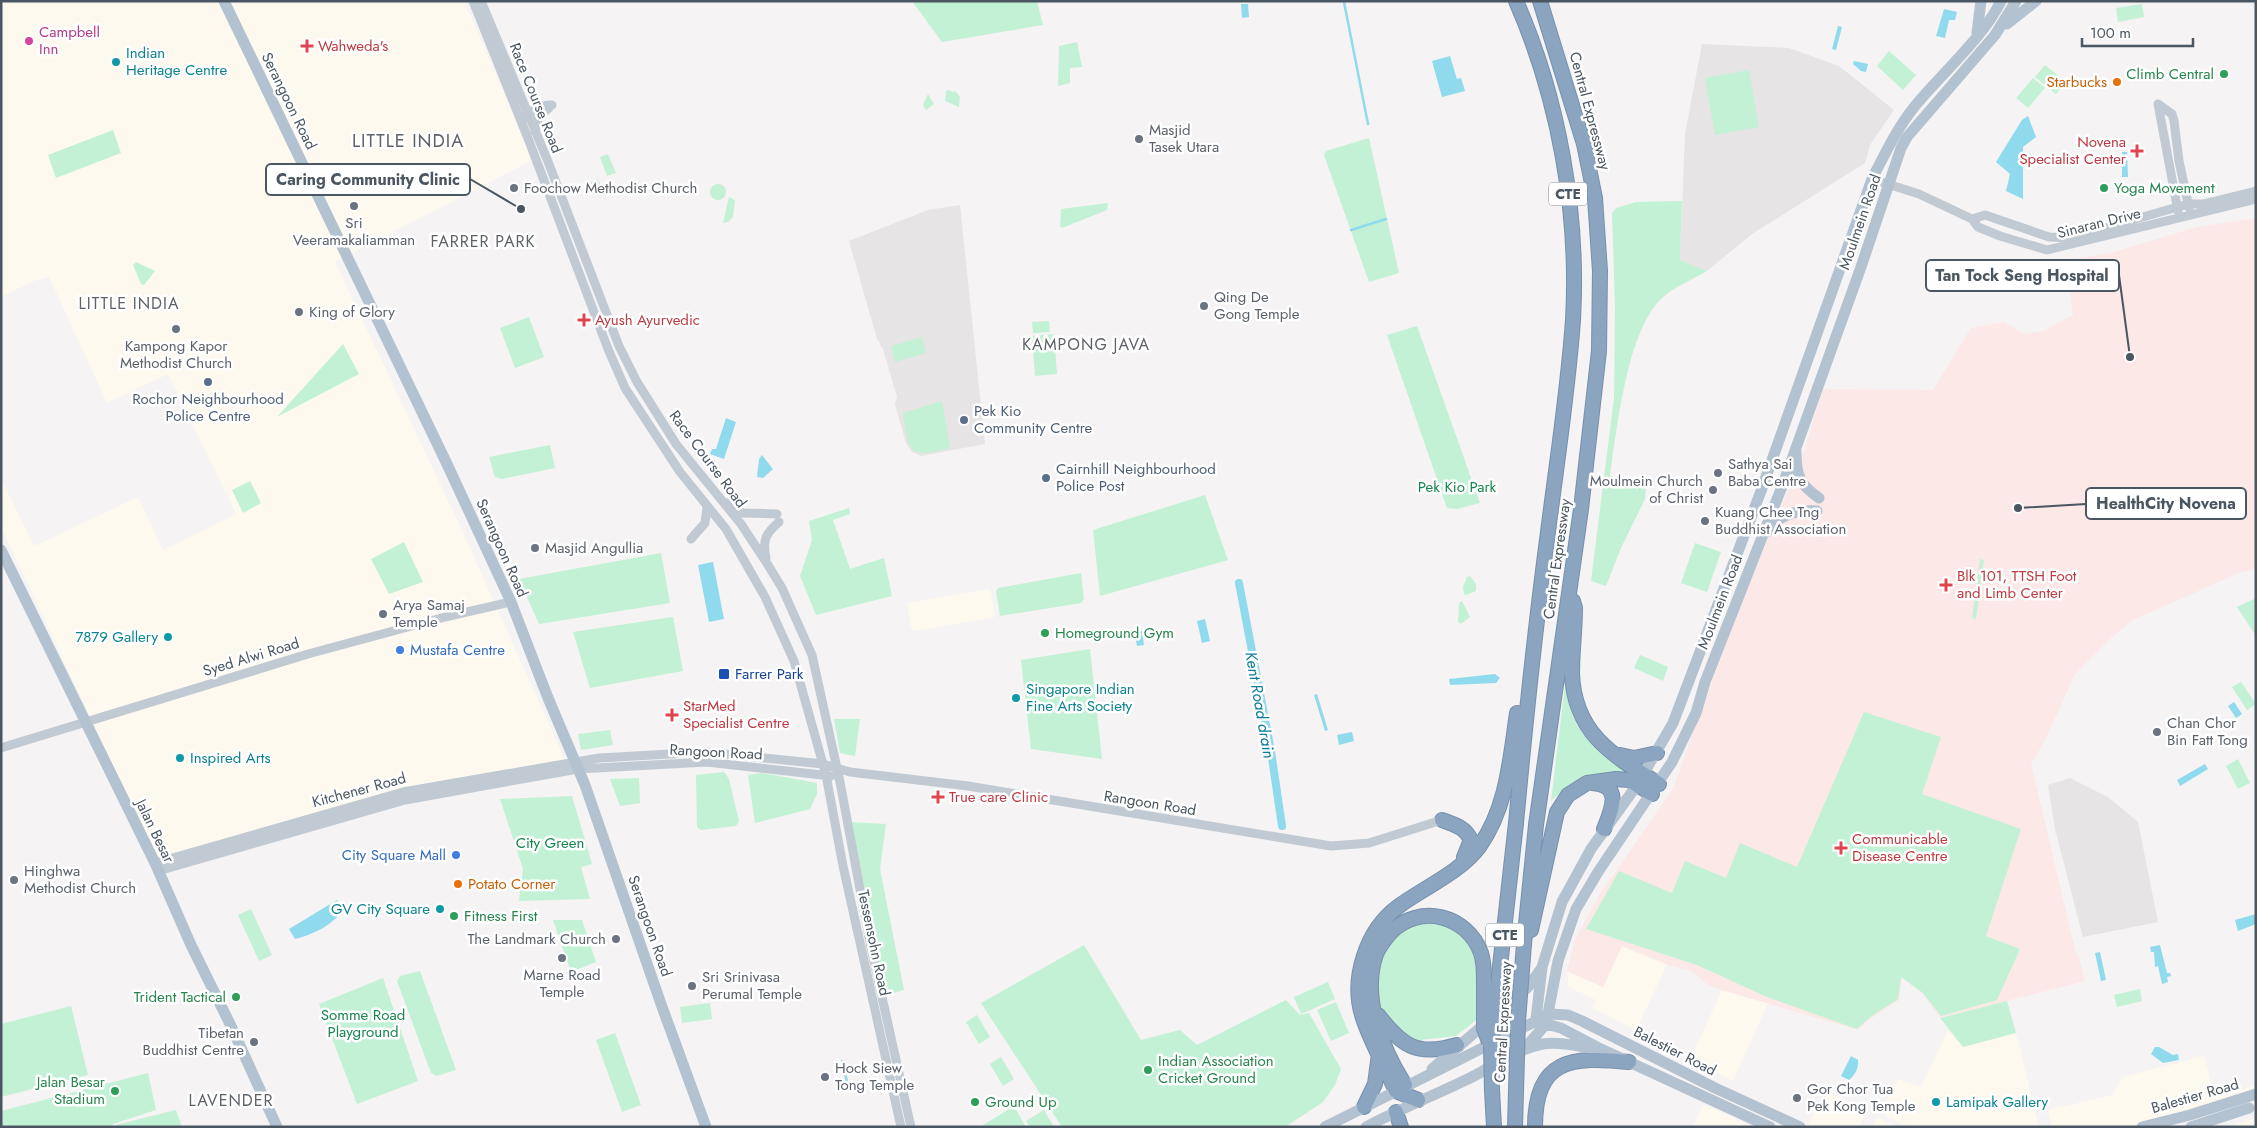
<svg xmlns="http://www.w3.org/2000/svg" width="2257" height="1128" font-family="Jost,sans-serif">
<rect width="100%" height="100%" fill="#f5f3f3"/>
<path fill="#fdf9ef" d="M1,1h463l69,159 -198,102 126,266 107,239 -412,90 -155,-330v-49l33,68 104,-49 25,53 73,-36 -68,-140 -61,29 -58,-126 -15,4 -33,16z
M988,589l3,3 4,25 -80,14 -4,-3 -4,-25z
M1622,946l45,19 -31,65 -43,-22 3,-8 -27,-13 -2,-16 36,16z
M1722,990l46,13 -35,78 -43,-21z
M1948,1030l15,17 53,-14 23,94h-132l-23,-12 -2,-5 16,-31 23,8z
M2204,1056l11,42 41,-13v2l-40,18 -74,22h-90l-4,-17 64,-15 11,-18z
M1825,1091l23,10 -3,7 19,9 -5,10h-44l-7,-3 10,-19 5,1z
M1703,1104l49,23h-59z
M1877,1117l13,7 7,3h-25z
M2256,1118v9h-28z"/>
<path fill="#e6e4e5" d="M1702,44l87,4 50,18 55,44 -24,35 -5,18 -113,71 -45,37 -27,-11 5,-126z
M960,205l25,239 -64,12 -9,-4 -6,-9 -11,-39 2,-7 -14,-48 -6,-10 -28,-98 79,-31z
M2070,778l38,19 30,25 20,100 -75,15 -28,-108 -7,-44z"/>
<path fill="#fce8e6" d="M2256,218v351l-15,3 -108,48 -19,15 -39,39 -31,68 -13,22 45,190h2l7,27 -145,37 -18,-25 -20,-15 -3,22 -29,19 -12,11 -136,-40 -14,-5 -17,-15 -17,-3 -52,-21 -19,41 -36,-16 8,-31 25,-46 73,-105 54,-151 79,-191 15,-58 112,1 38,-62 33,-6 20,12 19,-3 30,-16 -6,-55 44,-7 86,-26z"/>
<path fill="#c3f1d5" d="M912,1h125l6,24 -101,17z
M2142,4l2,13 -26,5 -2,-14z
M1077,42l5,25 -12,1v15l-12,3 1,-40z
M1889,51l27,24 -13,15 -26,-24z
M2045,65l21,17 -10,12 -21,-17z
M1749,70l10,57 -44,8 -10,-57z
M2033,78l12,10 -17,20 -12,-10z
M948,90l5,2 2,-1 5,6 -1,10 -14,-6 1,-10z
M928,94l6,10 -8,6 -3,-5z
M113,130l8,23 -65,25 -8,-23z
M1369,138l30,135 -30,9 -45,-127 2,-4z
M608,154l8,19 -9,3 -7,-19z
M598,179l6,16 -7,1 -6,-14z
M710 192a8 8 0 1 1 16 0a8 8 0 1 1-16 0Z
M729,197l6,3 -2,17 -5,5 -5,1z
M1682,201l-2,59 27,11c-15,9 -34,16 -46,28 -34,33 -44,129 -51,177l36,8 -1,15 -24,49 -15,38 -15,-5 23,-183 1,-92 -3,-93 4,-5 20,-6z
M1108,203l-1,7 -45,18 -2,-2 1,-17z
M136,262l19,9 -11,14 -3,-1 -8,-19z
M529,317l15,40 -29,11 -15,-40z
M1049,321l1,11 -17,1 -1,-11z
M1417,326l63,177 -23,6 -10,-1 -60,-173z
M1054,334l3,40 -22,2 -3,-40z
M922,337l4,16 -31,9 -4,-16z
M343,344l16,30 -82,43z
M942,401l8,47c-42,11 -41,5 -47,-35z
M550,445l5,23 -53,11 -7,-2 -6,-20z
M250,481l11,22 -18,10 -11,-23z
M1205,495l23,65 -128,36 -7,-66z
M849,508l1,6 -17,6 17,49 34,-11 8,38 -76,19 -16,-39 12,-36 -3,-19z
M404,542l19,40 -34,12 -18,-35z
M1695,543l26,9 -14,40 -26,-9z
M661,553l9,50 -131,21 -20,-45z
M1980,559l4,1 -8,59 -4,-1z
M1081,573l3,26 -3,4 -81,13 -4,-25 2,-3z
M1470,576l6,8v7l-10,4 -2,-1 -1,-7 4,-10z
M2256,598v38l-19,-29z
M1462,601l8,16 -9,7 -3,-2 1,-19z
M673,617l10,54 -93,17 -17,-56z
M1090,649l12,110 -71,-10 -10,-89z
M1640,655l28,12 -5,14 -29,-13z
M1566,677c1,10 1,22 4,31 7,30 37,48 61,65 -32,-1 -57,6 -80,28z
M2241,682l15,22 -9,6 -15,-23z
M1864,712l77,25 -19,57 99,35 -35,107 34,13 -23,51 -56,16 -18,-23 -22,-16 -3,22 -29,19 -12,11 -90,-32 -70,-32 -111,-36 33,-58 53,22 13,-32 41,17 14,-35 57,24z
M834,719h26l-5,37 -15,-3z
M610,730l3,15 -32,5 -3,-16z
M2238,759l12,24 -12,6 -12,-23z
M724,772l5,7 10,42 -3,5 -35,4 -4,-3 -1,-52z
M762,773l55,10v11l-7,15 -55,14 -7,-48z
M639,778l1,25 -20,3 -10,-27z
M572,796l20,68 -11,3 9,32 -71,2 4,-32 -23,-70z
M847,822l39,2 -6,45 24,121 -22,6z
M251,909l21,46 -13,6 -21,-46z
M553,920h29l14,42 -25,10z
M1425,922c57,6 54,50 55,95l-24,19 -45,5c-12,-11 -30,-25 -34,-41 -7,-24 5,-63 29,-73 6,-3 13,-3 19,-5z
M1084,945l57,95 39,-10 17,15 89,-45 14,15 9,-2 32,56 -6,16 -12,17 -38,25h-223l-81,-124z
M420,971l36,99 -19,6 -6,-3 -34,-92 3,-5z
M383,978l35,103 -61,23 -38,-100z
M1328,982l7,17 -34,15 -7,-17z
M2140,989l2,12 -25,6 -3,-12z
M2007,1001l9,32 -53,14 -23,-29z
M1336,1002l13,31 -18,8 -14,-31z
M710,1003l2,16 -30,4 -2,-16z
M71,1006l17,69 -87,22v-73z
M977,1015l13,22 -11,7 -13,-22z
M615,1033l26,72 -19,7 -26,-72z
M1001,1057l13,22 -11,7 -13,-22z
M148,1073l8,37 -43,14v3h-112v-16z
M1014,1106l12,21h-46z
M176,1110l6,17h-66v-2z
M1044,1110l10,17h-24l-4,-6z"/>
<path fill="#90daee" d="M1241,4h7l1,13 -7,1z
M1944,9l13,3 -2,8h-6l-4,18 -9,-2z
M1838,26l4,1 -6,23 -4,-1z
M1450,56l7,23 4,-1 4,13 -23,6 -10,-36z
M1854,61l14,3 -2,8 -5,-1 -8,-7z
M2028,116l8,21 -13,10v52l-17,-8 4,-17 -14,-12 26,-42z
M2122,152h5l1,25h-6z
M726,418l10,4 -12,37 -14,-5 2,-5h4z
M762,455l11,14 -10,9 -6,-1 2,-18z
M713,562l11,57 -15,3 -11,-57z
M1205,619l5,22 -8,2 -5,-22z
M1142,631l2,14 -7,1 -3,-14z
M1495,674l5,4 -4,5 -46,2 -1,-6z
M1317,694l11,36 -3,1 -11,-36z
M2234,702l8,12 -6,4 -8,-12z
M1352,732l2,9 -15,4 -2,-10z
M2205,764l3,5 -28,17 -3,-6z
M337,900l7,10c-14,16 -29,24 -49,29l-6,-10z
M2256,914v10l-18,7 -3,-11z
M2160,945l7,28h3l1,3 -4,1 1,5 -6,2 -4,-18 -3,1 -1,-15h-3l-1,-5z
M2100,952l6,28 -5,1 -6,-28z
M2155,1047h4l14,8 5,-1 1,6 -16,3 -12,-9z
M1851,1056l7,4c1,8 -3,15 -9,20l-8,-4z"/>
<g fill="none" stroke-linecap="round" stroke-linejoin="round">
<path stroke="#90daee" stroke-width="2.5" d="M1344,2l24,122
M1351,230l35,-11
M842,1061l6,25"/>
<path stroke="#90daee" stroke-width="8" d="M1239,583l32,168 11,75"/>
<g stroke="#7690ad" stroke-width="16">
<path id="motorway" d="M1573,601l2,7c0,22 -3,44 -3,65 2,60 40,82 87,111
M1620,755l14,3 23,-5
M1592,783c32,2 19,28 12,46
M1442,820c13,5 23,7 29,20l-7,17
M1516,823c9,-97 19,-194 32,-291 9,-71 20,-141 25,-212 6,-107 -14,-221 -57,-319
M1531,930l26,-118 11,-17 19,-12 29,-4 13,1 23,14
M1524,944l12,-119 45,-316 18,-158 1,-80 -5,-73 -11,-54 -44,-143
M1378,1015c24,31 39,42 79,30
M1405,1085c-23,-36 -44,-88 -29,-131 3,-7 10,-16 15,-22 29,-29 76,-17 90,21 3,9 3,18 3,27
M1492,1090l2,37
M1418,1100l-22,-9c-10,-22 -26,-51 -33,-73 -13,-39 3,-88 36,-112 26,-19 60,-33 80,-59 28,-39 31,-87 38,-134
M1364,1107l11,-23 4,-30
M1396,1112l5,15
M1535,1127c0,-68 36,-71 94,-65"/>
</g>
<path stroke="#c1cad2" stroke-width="9" d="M473,1l56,140 79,208 17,39 55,84 46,57 39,68 29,64 32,114 17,91 58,261
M481,1l66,158 72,187 18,36 39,62 65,80 27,41 14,23 30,67 28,127 31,166 40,179
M2158,104l14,10 2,7 5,40 10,47
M2158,104l20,107
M525,118c5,-8 18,-14 27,-13
M535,132l4,-16 10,-8
M1872,179l47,15 53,25 6,8 22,9 47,14 209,-51
M1972,219l13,-4 64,22 21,1 118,-34h15l53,-13
M727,503l16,10 34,1
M691,539l14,-16 2,-16
M766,558c-4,-18 0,-25 13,-36
M1,748l307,-94 137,-37 66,-15
M155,863l248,-71 196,-34 107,-6 117,12 27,8 118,14 363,60 38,-3 73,-23
M158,871l247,-71 173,-31 129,-7 124,14"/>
<path stroke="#b3c2d1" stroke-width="11" d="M224,1l223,463 64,138 37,96 37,87 76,219 45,123
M2007,24l29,-23
M1977,33l4,-32
M1796,452c0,24 4,33 23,46
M1767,532c12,-18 29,-22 50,-21
M1,550l154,313 36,82 40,81 46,101
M1536,1019l6,-52 20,-65 29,-53 46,-64 36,-62 88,-232 111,-312c13,-25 25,-51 43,-73 26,-32 68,-68 86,-105
M1539,1022l22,6 40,21 169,78
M1524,1049l22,-25 12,-63 18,-52 22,-37 74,-110 24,-49 9,-31 78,-198 78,-217 40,-119 6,-11 88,-102 21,-34
M1432,1069l96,-82 13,-18
M1325,1127l225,-113 18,1 14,6 133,67 85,39
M1366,1127c34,-18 69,-32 104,-49 24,-12 46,-29 73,-34 17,-3 37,3 53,5
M2142,1127l48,-12 66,-21
M2191,1127l58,-19"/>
<use href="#motorway" stroke="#8ba5c1" stroke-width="14"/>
<g stroke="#7690ad" stroke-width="16" stroke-linecap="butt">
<path id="motorway-bridge" d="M1484,980v48l5,14
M1492,1090l-1,-43 25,-224
M1515,1127l3,-106 6,-77"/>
</g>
<use href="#motorway-bridge" stroke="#8ba5c1" stroke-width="14"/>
</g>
<circle fill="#d1479c" stroke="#fff" stroke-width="2" cx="29" cy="41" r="5"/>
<g fill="#e0444e" stroke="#fff" stroke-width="2">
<path d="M304.5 38.5h5v5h5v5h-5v5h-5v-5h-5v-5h5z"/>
<path d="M2134.5 143.5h5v5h5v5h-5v5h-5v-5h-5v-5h5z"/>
<path d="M581.5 312.5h5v5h5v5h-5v5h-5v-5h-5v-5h5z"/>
<path d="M1943.5 577.5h5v5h5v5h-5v5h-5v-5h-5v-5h5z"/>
<path d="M669.5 707.5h5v5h5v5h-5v5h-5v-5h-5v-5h5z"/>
<path d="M935.5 789.5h5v5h5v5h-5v5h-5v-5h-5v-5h5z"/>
<path d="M1838.5 840.5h5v5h5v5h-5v5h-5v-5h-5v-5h5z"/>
</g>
<g fill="#0f9aa8" stroke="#fff" stroke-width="2">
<circle cx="116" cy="62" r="5"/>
<circle cx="168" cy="637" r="5"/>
<circle cx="1016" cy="698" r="5"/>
<circle cx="180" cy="758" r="5"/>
<circle cx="440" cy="909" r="5"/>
<circle cx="1936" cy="1102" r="5"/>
</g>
<g fill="#2e9e5b" stroke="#fff" stroke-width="2">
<circle cx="2224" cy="74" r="5"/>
<circle cx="2104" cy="188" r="5"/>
<circle cx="1045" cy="633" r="5"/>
<circle cx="454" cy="916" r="5"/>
<circle cx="236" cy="997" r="5"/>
<circle cx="1148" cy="1070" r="5"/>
<circle cx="115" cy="1091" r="5"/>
<circle cx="975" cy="1102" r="5"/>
</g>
<g fill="#e8710a" stroke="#fff" stroke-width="2">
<circle cx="2117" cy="82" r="5"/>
<circle cx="458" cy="884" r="5"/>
</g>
<g fill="#6b7280" stroke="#fff" stroke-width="2">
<circle cx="1139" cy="139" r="5"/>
<circle cx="514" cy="188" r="5"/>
<circle cx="354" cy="206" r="5"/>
<circle cx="1204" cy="306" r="5"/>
<circle cx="299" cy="312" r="5"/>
<circle cx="176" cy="329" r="5"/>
<circle cx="1718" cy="473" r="5"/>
<circle cx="1713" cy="490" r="5"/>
<circle cx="1705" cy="521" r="5"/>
<circle cx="535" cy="548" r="5"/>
<circle cx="383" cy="614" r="5"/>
<circle cx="2157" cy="732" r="5"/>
<circle cx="14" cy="880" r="5"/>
<circle cx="616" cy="939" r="5"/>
<circle cx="562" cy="958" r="5"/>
<circle cx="692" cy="986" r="5"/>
<circle cx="254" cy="1042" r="5"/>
<circle cx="825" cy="1077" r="5"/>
<circle cx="1797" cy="1098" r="5"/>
</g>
<g fill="#5c6f8a" stroke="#fff" stroke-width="2">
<circle cx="208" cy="382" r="5"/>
<circle cx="964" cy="420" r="5"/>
<circle cx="1046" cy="478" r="5"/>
</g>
<g fill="#3f7fe0" stroke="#fff" stroke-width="2">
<circle cx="400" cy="650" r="5"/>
<circle cx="456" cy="855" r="5"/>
</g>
<rect fill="#1a4fb4" stroke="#fff" stroke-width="2" x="718" y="668" width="12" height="12" rx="2.5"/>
<g text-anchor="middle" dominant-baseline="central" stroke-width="5" stroke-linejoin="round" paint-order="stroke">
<g fill="#fff" stroke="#808990" stroke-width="1">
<rect x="1549" y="182.5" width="38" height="23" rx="4"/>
<rect x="1486" y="923.5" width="38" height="23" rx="4"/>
</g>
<g font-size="14" font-weight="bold" fill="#4a5661">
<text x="1568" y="194">CTE</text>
<text x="1505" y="935">CTE</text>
</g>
<g font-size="15" fill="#b23c85" stroke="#fff" text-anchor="start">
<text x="39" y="32">Campbell<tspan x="39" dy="17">Inn</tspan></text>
</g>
<g font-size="15" fill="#be3a42" stroke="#fff" text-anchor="start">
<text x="318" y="46">Wahweda's</text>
<text x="2126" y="142" text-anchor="end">Novena<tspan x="2126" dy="17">Specialist Center</tspan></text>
<text x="595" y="320">Ayush Ayurvedic</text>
<text x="1957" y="576">Blk 101, TTSH Foot<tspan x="1957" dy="17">and Limb Center</tspan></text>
<text x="683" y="706">StarMed<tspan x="683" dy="17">Specialist Centre</tspan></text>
<text x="949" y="797">True care Clinic</text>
<text x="1852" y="839">Communicable<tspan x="1852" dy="17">Disease Centre</tspan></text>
</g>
<g font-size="15" fill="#0d838f" stroke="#fff" text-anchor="start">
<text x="126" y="53">Indian<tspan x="126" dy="17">Heritage Centre</tspan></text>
<text x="158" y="637" text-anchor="end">7879 Gallery</text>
<text x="1026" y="689">Singapore Indian<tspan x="1026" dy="17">Fine Arts Society</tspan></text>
<text x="190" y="758">Inspired Arts</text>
<text x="430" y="909" text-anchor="end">GV City Square</text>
<text x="1946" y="1102">Lamipak Gallery</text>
</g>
<g font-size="15" fill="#27864d" stroke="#fff" text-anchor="start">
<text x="2214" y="74" text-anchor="end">Climb Central</text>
<text x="2114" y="188">Yoga Movement</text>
<text x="1055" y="633">Homeground Gym</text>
<text x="464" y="916">Fitness First</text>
<text x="226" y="997" text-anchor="end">Trident Tactical</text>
<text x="1158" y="1061">Indian Association<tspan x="1158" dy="17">Cricket Ground</tspan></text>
<text x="105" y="1082" text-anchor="end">Jalan Besar<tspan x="105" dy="17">Stadium</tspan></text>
<text x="985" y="1102">Ground Up</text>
</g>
<g font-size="15" fill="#c56008" stroke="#fff" text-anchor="end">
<text x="2107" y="82">Starbucks</text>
<text x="468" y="884" text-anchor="start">Potato Corner</text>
</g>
<g font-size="15" fill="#4a5661" stroke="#fff">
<text transform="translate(536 98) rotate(68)">Race Course Road</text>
<text transform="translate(289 101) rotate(64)">Serangoon Road</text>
<text transform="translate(1590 111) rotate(75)">Central Expressway</text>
<text transform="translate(1860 222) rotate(-71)">Moulmein Road</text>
<text transform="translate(2099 223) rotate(-14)">Sinaran Drive</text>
<text transform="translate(708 459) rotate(53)">Race Course Road</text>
<text transform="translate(502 548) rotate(66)">Serangoon Road</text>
<text transform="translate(1557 559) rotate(-82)">Central Expressway</text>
<text transform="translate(1720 602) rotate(-69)">Moulmein Road</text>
<text transform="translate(251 657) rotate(-17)">Syed Alwi Road</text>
<text transform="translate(716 752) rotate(3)">Rangoon Road</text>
<text transform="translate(359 790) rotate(-15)">Kitchener Road</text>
<text transform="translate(1150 803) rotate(9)">Rangoon Road</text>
<text transform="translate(155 831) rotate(64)">Jalan Besar</text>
<text transform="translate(650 926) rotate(71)">Serangoon Road</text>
<text transform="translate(874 943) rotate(78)">Tessensohn Road</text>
<text transform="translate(1503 1022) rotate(-87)">Central Expressway</text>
<text transform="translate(1675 1051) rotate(27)">Balestier Road</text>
<text transform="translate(2195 1096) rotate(-16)">Balestier Road</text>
</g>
<g font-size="15" fill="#5b616d" stroke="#fff" text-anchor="start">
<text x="1149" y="130">Masjid<tspan x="1149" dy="17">Tasek Utara</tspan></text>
<text x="524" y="188">Foochow Methodist Church</text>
<text x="354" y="223" text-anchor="middle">Sri<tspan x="354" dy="17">Veeramakaliamman</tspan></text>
<text x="1214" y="297">Qing De<tspan x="1214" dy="17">Gong Temple</tspan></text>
<text x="309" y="312">King of Glory</text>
<text x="176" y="346" text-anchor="middle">Kampong Kapor<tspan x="176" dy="17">Methodist Church</tspan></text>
<text x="1728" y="464">Sathya Sai<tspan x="1728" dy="17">Baba Centre</tspan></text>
<text x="1703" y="481" text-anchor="end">Moulmein Church<tspan x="1703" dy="17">of Christ</tspan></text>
<text x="1715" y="512">Kuang Chee Tng<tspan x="1715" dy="17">Buddhist Association</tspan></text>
<text x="545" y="548">Masjid Angullia</text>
<text x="393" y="605">Arya Samaj<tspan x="393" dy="17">Temple</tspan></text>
<text x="2167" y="723">Chan Chor<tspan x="2167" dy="17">Bin Fatt Tong</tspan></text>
<text x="24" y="871">Hinghwa<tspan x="24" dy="17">Methodist Church</tspan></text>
<text x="606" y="939" text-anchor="end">The Landmark Church</text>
<text x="562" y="975" text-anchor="middle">Marne Road<tspan x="562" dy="17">Temple</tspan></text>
<text x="702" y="977">Sri Srinivasa<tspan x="702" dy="17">Perumal Temple</tspan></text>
<text x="244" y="1033" text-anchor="end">Tibetan<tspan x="244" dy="17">Buddhist Centre</tspan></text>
<text x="835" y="1068">Hock Siew<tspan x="835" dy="17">Tong Temple</tspan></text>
<text x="1807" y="1089">Gor Chor Tua<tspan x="1807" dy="17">Pek Kong Temple</tspan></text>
</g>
<g font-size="15" fill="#4e5e75" stroke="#fff" text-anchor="start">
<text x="208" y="399" text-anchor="middle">Rochor Neighbourhood<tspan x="208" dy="17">Police Centre</tspan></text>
<text x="974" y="411">Pek Kio<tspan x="974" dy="17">Community Centre</tspan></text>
<text x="1056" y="469">Cairnhill Neighbourhood<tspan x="1056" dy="17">Police Post</tspan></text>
</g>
<g font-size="15" fill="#17864f" stroke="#fff">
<text x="1457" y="487">Pek Kio Park</text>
<text x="550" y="843">City Green</text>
<text x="363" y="1015">Somme Road<tspan x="363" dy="17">Playground</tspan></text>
</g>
<g font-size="15" fill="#366cbe" stroke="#fff" text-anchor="start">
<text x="410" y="650">Mustafa Centre</text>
<text x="446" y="855" text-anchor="end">City Square Mall</text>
</g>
<g font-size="15" fill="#164399" stroke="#fff" text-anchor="start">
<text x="735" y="674">Farrer Park</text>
</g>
<g font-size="16" letter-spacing="1" fill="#5f6368" stroke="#fff">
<text x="483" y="241">FARRER PARK</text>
<text x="129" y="303">LITTLE INDIA</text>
<text x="1086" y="344">KAMPONG JAVA</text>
<text x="231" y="1100">LAVENDER</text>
</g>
<g font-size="16" font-style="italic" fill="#0c7c9b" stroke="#fff">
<text transform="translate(1260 705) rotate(80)">Kent Road drain</text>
</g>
<g font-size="18" letter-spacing="1" fill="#5f6368" stroke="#fff">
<text x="408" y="141">LITTLE INDIA</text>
</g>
</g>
<path fill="none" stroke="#4a5661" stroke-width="2" d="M521 209L470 179M2130 357L2119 275M2018 508L2086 504"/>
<g fill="#4a5661" stroke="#fff" stroke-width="2">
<circle cx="521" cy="209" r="5"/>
<circle cx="2130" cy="357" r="5"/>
<circle cx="2018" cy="508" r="5"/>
</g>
<g fill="#fff" stroke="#4a5661" stroke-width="2">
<rect x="266" y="164" width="204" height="31" rx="5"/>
<rect x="1926" y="260" width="193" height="31" rx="5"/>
<rect x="2086" y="488" width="160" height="31" rx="5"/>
</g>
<g font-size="16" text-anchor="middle" font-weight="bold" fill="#4a5661">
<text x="368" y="185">Caring Community Clinic</text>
<text x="2022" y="281">Tan Tock Seng Hospital</text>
<text x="2166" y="509">HealthCity Novena</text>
</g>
<rect width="2257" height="1128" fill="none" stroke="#4a5661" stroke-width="5"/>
<path d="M2082 38v8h111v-8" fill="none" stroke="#4a5661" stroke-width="2.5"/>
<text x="2090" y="38" font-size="15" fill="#4a5661" stroke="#ffffff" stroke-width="4" paint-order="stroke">100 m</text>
</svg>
